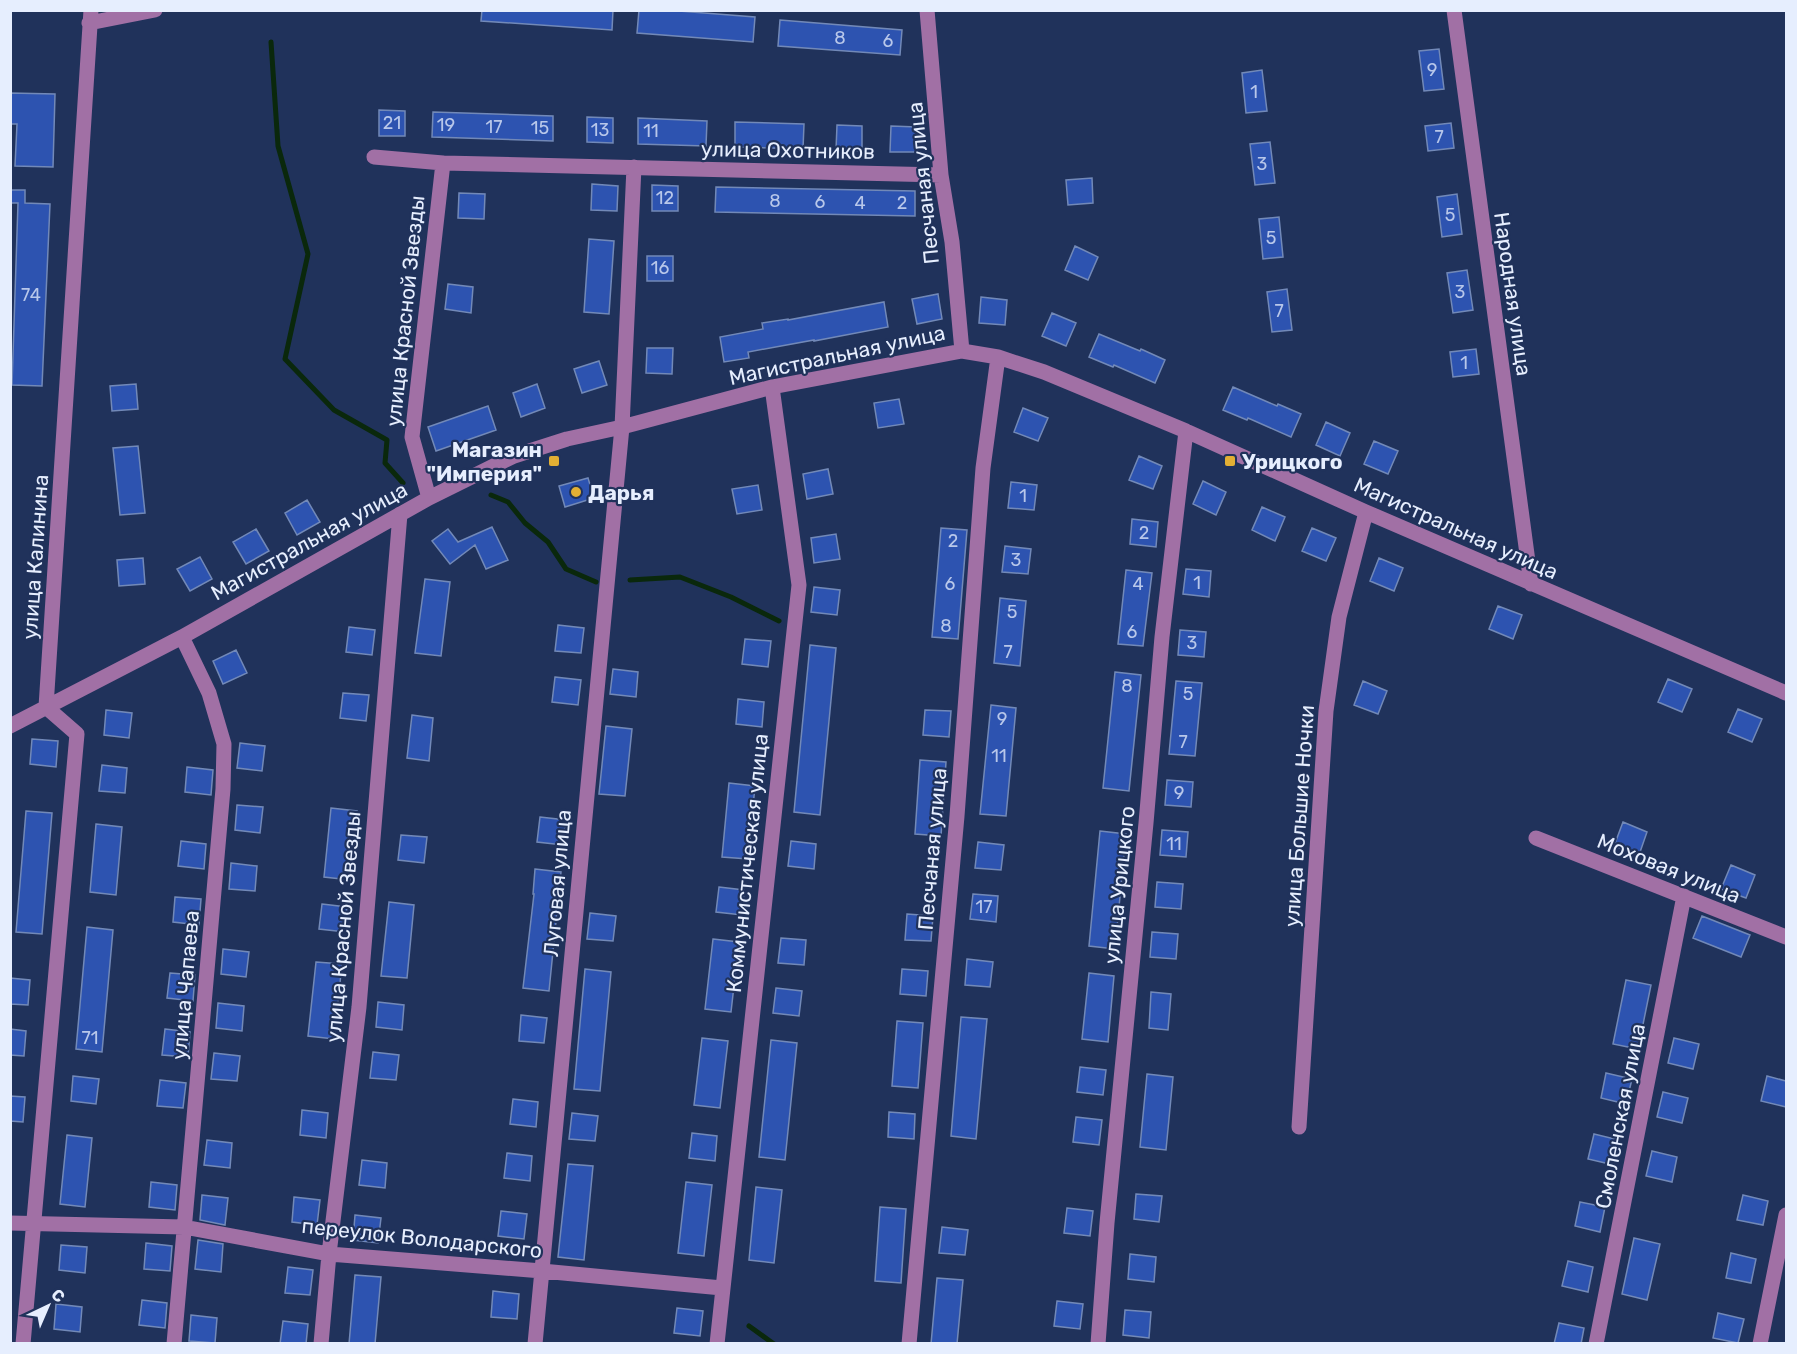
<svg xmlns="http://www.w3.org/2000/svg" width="1797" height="1354" font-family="Rubik,sans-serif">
<rect width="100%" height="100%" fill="#20325b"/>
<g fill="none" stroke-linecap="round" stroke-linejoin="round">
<path stroke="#0a280c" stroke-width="5" d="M271,42l7,104 30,108 -23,105 49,51 53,30 -2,23 18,20
M491,495l17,7 17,21 23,19 18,27 30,13
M630,580l50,-3 51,20 48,24
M749,1326l25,18"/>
</g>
<path fill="#2d53b0" stroke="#7289b8" stroke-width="1.5" d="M482,10h131l-1,20 -131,-9z
M639,10h27l89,7 -2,25 -116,-9z
M780,20l122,10 -2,25 -122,-9z
M1439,49l5,40 -20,2 -5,-40z
M1262,70l5,41 -21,2 -4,-40z
M10,93l45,1 -2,73 -38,-1 2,-42h-7z
M379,110l26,1v25h-26z
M433,112l120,4v25l-121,-4z
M587,117l26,1v25l-26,-1z
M638,118l69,3 -1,25 -68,-2z
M735,122l69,2 -1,25 -68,-2z
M1451,123l3,25 -26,3 -3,-25z
M837,125l25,1v25l-26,-1z
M891,126l26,1 -1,25h-26z
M1270,142l5,41 -20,2 -5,-41z
M1092,178l1,25 -25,2 -2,-25z
M592,184l26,2 -1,25 -26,-1z
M652,185l26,1v25h-26z
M716,187l199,4v25l-200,-4z
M11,190h14v13l25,1 -8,182 -30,-1 6,-182h-7z
M459,193l26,1 -1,25 -26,-1z
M1457,194l5,40 -20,3 -5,-40z
M1279,217l4,40 -20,2 -4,-40z
M589,239l25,2 -5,73 -25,-2z
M1075,246l23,11 -10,23 -23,-10z
M647,256h26v25h-26z
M1467,270l6,40 -20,3 -6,-40z
M448,284l25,3 -2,26 -26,-4z
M1287,289l5,41 -20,2 -5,-40z
M938,294l4,25 -25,5 -5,-25z
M981,297l26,3 -2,25 -26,-2z
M884,302l4,25 -74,14v-1l-66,12 1,6 -25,4 -4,-25 43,-8 -1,-6 26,-4v1z
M1052,313l24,10 -10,23 -24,-10z
M1099,334l41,17 1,-2 24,11 -10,23 -41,-18 -1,2 -24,-10z
M647,348h26l-1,26 -26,-1z
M1476,349l3,25 -26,3 -3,-25z
M599,361l8,24 -25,8 -8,-24z
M136,384l2,25 -26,2 -2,-25z
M537,384l8,24 -24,9 -8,-24z
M1233,387l44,19 1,-2 23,10 -10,23 -43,-19 -1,2 -24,-10z
M899,399l5,25 -26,4 -4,-25z
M488,406l8,24 -60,21 -8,-24z
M1023,408l25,10 -10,23 -24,-9z
M1326,422l24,11 -10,23 -24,-11z
M1374,441l24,10 -10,23 -24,-10z
M138,446l7,67 -25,2 -7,-67z
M1139,456l23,10 -9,23 -24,-9z
M828,469l5,25 -26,5 -4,-25z
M588,478l6,20 -29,9 -6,-21z
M1203,481l23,11 -10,23 -23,-11z
M1011,482l26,3 -3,25 -26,-2z
M758,485l4,25 -25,4 -5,-25z
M307,500l13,22 -23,13 -12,-22z
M1262,507l23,10 -10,24 -23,-11z
M1132,519l26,3 -2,25 -26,-3z
M492,527l16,33 -22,9 -11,-24 -25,19 -18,-23 16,-12 10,13z
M941,528l26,2 -9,109 -26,-2z
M1312,528l24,10 -10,23 -24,-10z
M256,529l13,22 -23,13 -13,-22z
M836,534l4,25 -26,4 -3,-25z
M1005,546l26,3 -3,25 -26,-2z
M200,557l12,22 -22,12 -13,-22z
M143,558l2,26 -26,2 -2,-26z
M1379,558l24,10 -9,23 -24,-10z
M1186,569l25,2 -2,26 -26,-3z
M1126,570l26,3 -9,73 -25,-2z
M425,579l25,3 -9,74 -26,-3z
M814,587l26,3 -3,25 -26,-3z
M1000,598l26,3 -6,65 -26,-3z
M1498,606l24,9 -9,24 -24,-10z
M558,625l26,3 -3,25 -26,-2z
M349,627l26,3 -3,25 -26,-3z
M1180,630l26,2 -2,25 -26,-2z
M745,639l26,2 -3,26 -26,-3z
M810,645l26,3 -16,167 -26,-3z
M236,650l11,23 -24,11 -10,-23z
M613,669l25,3 -2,25 -26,-3z
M1115,672l26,3 -12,116 -26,-3z
M555,677l26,3 -3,25 -26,-3z
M1668,679l24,10 -10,23 -24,-10z
M1176,681l26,2 -7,73 -26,-2z
M1363,681l24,10 -9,23 -24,-9z
M343,693l26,2 -3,26 -26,-3z
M738,699l26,3 -2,25 -26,-3z
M991,705l25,3 -10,108 -26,-2z
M1738,709l24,10 -10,23 -24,-10z
M106,710l26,3 -3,25 -25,-3z
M925,710l26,1 -2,26 -26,-2z
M412,715l21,3 -4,43 -22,-3z
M606,726l26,3 -7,67 -26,-2z
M32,739l26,2 -2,26 -26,-3z
M240,743l25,3 -3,25 -25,-3z
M920,760l26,2 -5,74 -26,-2z
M102,765l25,3 -2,25 -26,-2z
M187,767l26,3 -2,25 -26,-3z
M1167,780l26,2 -2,25 -26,-2z
M729,783l26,3 -7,73 -26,-2z
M237,805l26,2 -3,26 -25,-3z
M331,808l26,3 -7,69 -26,-3z
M26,811l26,2 -10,121 -26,-2z
M540,817l26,3 -3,25 -26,-3z
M1623,822l24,10 -8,23 -25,-9z
M96,824l26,3 -6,68 -26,-3z
M1162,830l26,2 -2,25 -26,-2z
M1100,831l26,3 -11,115 -26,-3z
M401,835l26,2 -3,26 -26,-3z
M181,841l25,3 -2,25 -26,-3z
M791,841l25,3 -2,25 -26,-3z
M978,842l26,3 -3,25 -26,-2z
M231,863l26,3 -2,25 -26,-2z
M1731,865l24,10 -9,23 -25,-9z
M535,869l26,3 -12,119 -26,-3 11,-94h-1z
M1157,882l26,2 -2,25 -26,-2z
M719,887l25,3 -2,25 -26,-3z
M973,894l25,2 -2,26 -26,-3z
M175,897l26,2 -2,26 -26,-3z
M389,902l25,3 -7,73 -26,-2z
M322,904l25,3 -2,25 -26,-3z
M590,913l26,3 -3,25 -26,-2z
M907,914l26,2 -2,25 -26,-1z
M1702,916l48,19 -9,22 -48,-19z
M87,927l26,3 -11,122 -26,-3z
M1152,932l26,2 -2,25 -26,-2z
M781,938l25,2 -2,25 -26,-2z
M713,939l26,3 -8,70 -26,-3z
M223,949l26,3 -3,25 -25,-3z
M967,959l26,3 -3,25 -25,-2z
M316,962l26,2 -8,75 -26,-3z
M585,969l26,3 -11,119 -26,-2z
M902,969l26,2 -2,25 -26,-2z
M170,973l25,2 -2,26 -26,-3z
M1089,973l25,3 -6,66 -26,-3z
M10,978l20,2 -2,25 -18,-1z
M1626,980l25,5 -13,64 -25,-5z
M776,988l26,3 -3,25 -26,-3z
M1151,992l20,2 -3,36 -19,-2z
M378,1002l26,3 -2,25 -26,-3z
M218,1003l26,3 -2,25 -26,-3z
M521,1015l26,3 -3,25 -25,-2z
M961,1017l26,2 -11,120 -25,-3z
M897,1021l26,2 -5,65 -26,-2z
M10,1029l16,2 -2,25 -14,-1z
M165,1029l25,3 -2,25 -26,-2z
M702,1038l26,3 -8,67 -26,-3z
M1674,1038l25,6 -6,25 -25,-6z
M771,1040l26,3 -12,117 -26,-3z
M373,1052l26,3 -3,25 -26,-2z
M214,1053l26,3 -3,25 -26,-2z
M1080,1067l26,3 -3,25 -26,-3z
M1606,1073l26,6 -6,25 -25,-6z
M1147,1074l26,3 -7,73 -26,-3z
M73,1076l26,3 -3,25 -25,-3z
M1767,1076l19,5v26l-25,-6z
M160,1080l26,3 -3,25 -26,-2z
M1663,1092l25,6 -6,25 -25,-6z
M10,1096l15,1 -2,25 -13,-1z
M513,1099l25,3 -2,25 -26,-3z
M302,1110l26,3 -2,25 -26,-3z
M889,1112l26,2 -1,25 -26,-2z
M572,1113l26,3 -3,25 -26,-2z
M1076,1117l26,3 -3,25 -26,-3z
M692,1133l25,3 -2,25 -26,-3z
M1594,1134l25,6 -5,25 -26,-6z
M67,1135l25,3 -7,69 -25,-3z
M207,1140l25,3 -2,25 -26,-3z
M1652,1151l25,6 -5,25 -26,-6z
M507,1153l25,3 -2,25 -26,-3z
M362,1160l25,3 -2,25 -26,-3z
M568,1164l25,2 -9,94 -26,-3z
M151,1182l26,3 -2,25 -26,-3z
M686,1182l26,3 -8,71 -26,-3z
M756,1187l26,3 -8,73 -25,-3z
M1136,1194l26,2 -3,26 -25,-3z
M202,1195l26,3 -3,27 -25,-5z
M1743,1195l25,6 -5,24 -26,-5z
M294,1197l26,3 -3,25 -25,-3z
M1580,1202l25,5 -5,25 -25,-6z
M880,1207l26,2 -5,74 -26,-2z
M1067,1208l26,3 -3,25 -26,-3z
M501,1211l26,3 -3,25 -26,-3z
M355,1215l26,3 -3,25 -25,-3z
M942,1227l26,3 -3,25 -26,-2z
M1634,1238l26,6 -13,56 -25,-6z
M198,1240l25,4 -2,28 -26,-3z
M146,1243l26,3 -2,25 -26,-2z
M61,1245l26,2 -2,26 -26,-3z
M1731,1253l25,6 -5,24 -25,-5z
M1130,1254l26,3 -2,25 -26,-3z
M1568,1261l25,6 -5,25 -26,-6z
M288,1267l25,3 -3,25 -25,-2z
M355,1275l26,2 -6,67h-26z
M937,1278l26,2 -6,64h-26z
M493,1291l26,3 -2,25 -26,-2z
M142,1300l25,3 -2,25 -26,-3z
M1057,1301l26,3 -3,25 -26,-3z
M56,1304l26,3 -2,25 -26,-3z
M677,1308l26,3 -3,25 -26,-3z
M1125,1310l26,2 -2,26 -26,-3z
M1718,1313l26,6 -6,24 -25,-5z
M191,1315l26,3 -2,25 -26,-2z
M283,1321l25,3 -2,20h-26z
M1559,1323l25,5 -3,16h-27z"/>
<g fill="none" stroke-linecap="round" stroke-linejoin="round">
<path stroke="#a170a5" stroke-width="15" d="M927,10l14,165 11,67 10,109
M1454,10l77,574
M89,23l66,-13
M374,157l69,6 498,12
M429,498l-17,-61 31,-274
M10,726l172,-89 247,-139 85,-42 53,-17 55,-12 150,-40 190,-36 36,6 46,15 142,59 180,81 420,181
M1536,838l250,99
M1299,1127l27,-416 13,-94 27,-105
M10,1223l174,4 145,27 213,17 180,17
M23,1344l54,-610 -31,-27 45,-697
M174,1344l49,-555 1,-45 -15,-51 -27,-56
M321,1344l8,-90 30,-247 41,-493
M535,1344l87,-917 12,-260
M717,1344l82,-759 -27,-198
M909,1344l48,-528 26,-348 15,-111
M1098,1344l9,-121 39,-400 16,-186 24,-206
M1596,1344l88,-448
M1760,1344l26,-129"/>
</g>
<g fill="#e2af34" stroke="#20325b" stroke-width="2">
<rect x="548" y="455" width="12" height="12" rx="3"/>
<rect x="1224" y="455" width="12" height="12" rx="3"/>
<circle cx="576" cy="492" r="6"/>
</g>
<g text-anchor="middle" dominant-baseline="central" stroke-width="4.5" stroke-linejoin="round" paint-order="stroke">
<g font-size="18" fill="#b8c7ea">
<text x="840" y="38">8</text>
<text x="888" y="41">6</text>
<text x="1432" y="70">9</text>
<text x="1254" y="92">1</text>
<text x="392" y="123">21</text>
<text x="446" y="125">19</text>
<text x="494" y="127">17</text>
<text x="540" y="128">15</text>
<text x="600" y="130">13</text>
<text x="651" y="131">11</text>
<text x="1439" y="137">7</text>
<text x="1262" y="164">3</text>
<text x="665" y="198">12</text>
<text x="775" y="201">8</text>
<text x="820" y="202">6</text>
<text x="860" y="203">4</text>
<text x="902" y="203">2</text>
<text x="1450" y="215">5</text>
<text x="1271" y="238">5</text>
<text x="660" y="268">16</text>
<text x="1460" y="292">3</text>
<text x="31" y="295">74</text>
<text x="1279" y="311">7</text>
<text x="1464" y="363">1</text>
<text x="1023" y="496">1</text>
<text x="1144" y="533">2</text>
<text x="953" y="541">2</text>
<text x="1016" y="560">3</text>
<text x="1197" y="583">1</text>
<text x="950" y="584">6</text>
<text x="1138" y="584">4</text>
<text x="1012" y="612">5</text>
<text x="946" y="626">8</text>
<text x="1132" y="632">6</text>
<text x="1192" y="643">3</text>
<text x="1008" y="652">7</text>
<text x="1127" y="686">8</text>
<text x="1188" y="694">5</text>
<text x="1002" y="719">9</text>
<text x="1183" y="742">7</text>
<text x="999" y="756">11</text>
<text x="1179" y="793">9</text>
<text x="1174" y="844">11</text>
<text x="984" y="907">17</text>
<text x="90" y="1038">71</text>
</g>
<g font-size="21" fill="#e6eefe" stroke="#20325b">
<text transform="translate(788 150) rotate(1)">улица Охотников</text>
<text transform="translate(923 183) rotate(-96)">Песчаная улица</text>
<text transform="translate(1513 294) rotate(82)">Народная улица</text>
<text transform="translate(405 311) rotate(-84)">улица Красной Звезды</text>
<text transform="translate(837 355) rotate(-12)">Магистральная улица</text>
<text transform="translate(1456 528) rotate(24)">Магистральная улица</text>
<text transform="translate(309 541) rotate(-29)">Магистральная улица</text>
<text transform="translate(35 557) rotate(-86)">улица Калинина</text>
<text transform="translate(1299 816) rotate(-86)">улица Большие Ночки</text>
<text transform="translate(932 849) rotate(-85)">Песчаная улица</text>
<text transform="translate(747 863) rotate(-84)">Коммунистическая улица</text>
<text transform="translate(1669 868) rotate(22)">Моховая улица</text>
<text transform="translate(557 883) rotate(-85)">Луговая улица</text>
<text transform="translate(1119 885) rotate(-84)">улица Урицкого</text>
<text transform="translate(343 927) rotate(-85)">улица Красной Звезды</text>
<text transform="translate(185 985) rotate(-85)">улица Чапаева</text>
<text transform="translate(1620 1116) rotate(-79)">Смоленская улица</text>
<text transform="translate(422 1238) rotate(6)">переулок Володарского</text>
</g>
<g font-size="21" font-weight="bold" fill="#e6eefe" stroke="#20325b" text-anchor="start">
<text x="542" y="449" text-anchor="end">Магазин<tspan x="542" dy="24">"Империя"</tspan></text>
<text x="1242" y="461">Урицкого</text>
<text x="588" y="492">Дарья</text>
</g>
</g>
<rect width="1797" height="1354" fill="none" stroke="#e6eefe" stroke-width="24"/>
<g transform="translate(48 1306) rotate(44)" stroke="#20325b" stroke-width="4.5" paint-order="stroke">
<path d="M0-4.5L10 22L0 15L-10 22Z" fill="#e6eefe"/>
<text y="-9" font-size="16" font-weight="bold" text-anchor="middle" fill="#e6eefe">С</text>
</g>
</svg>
